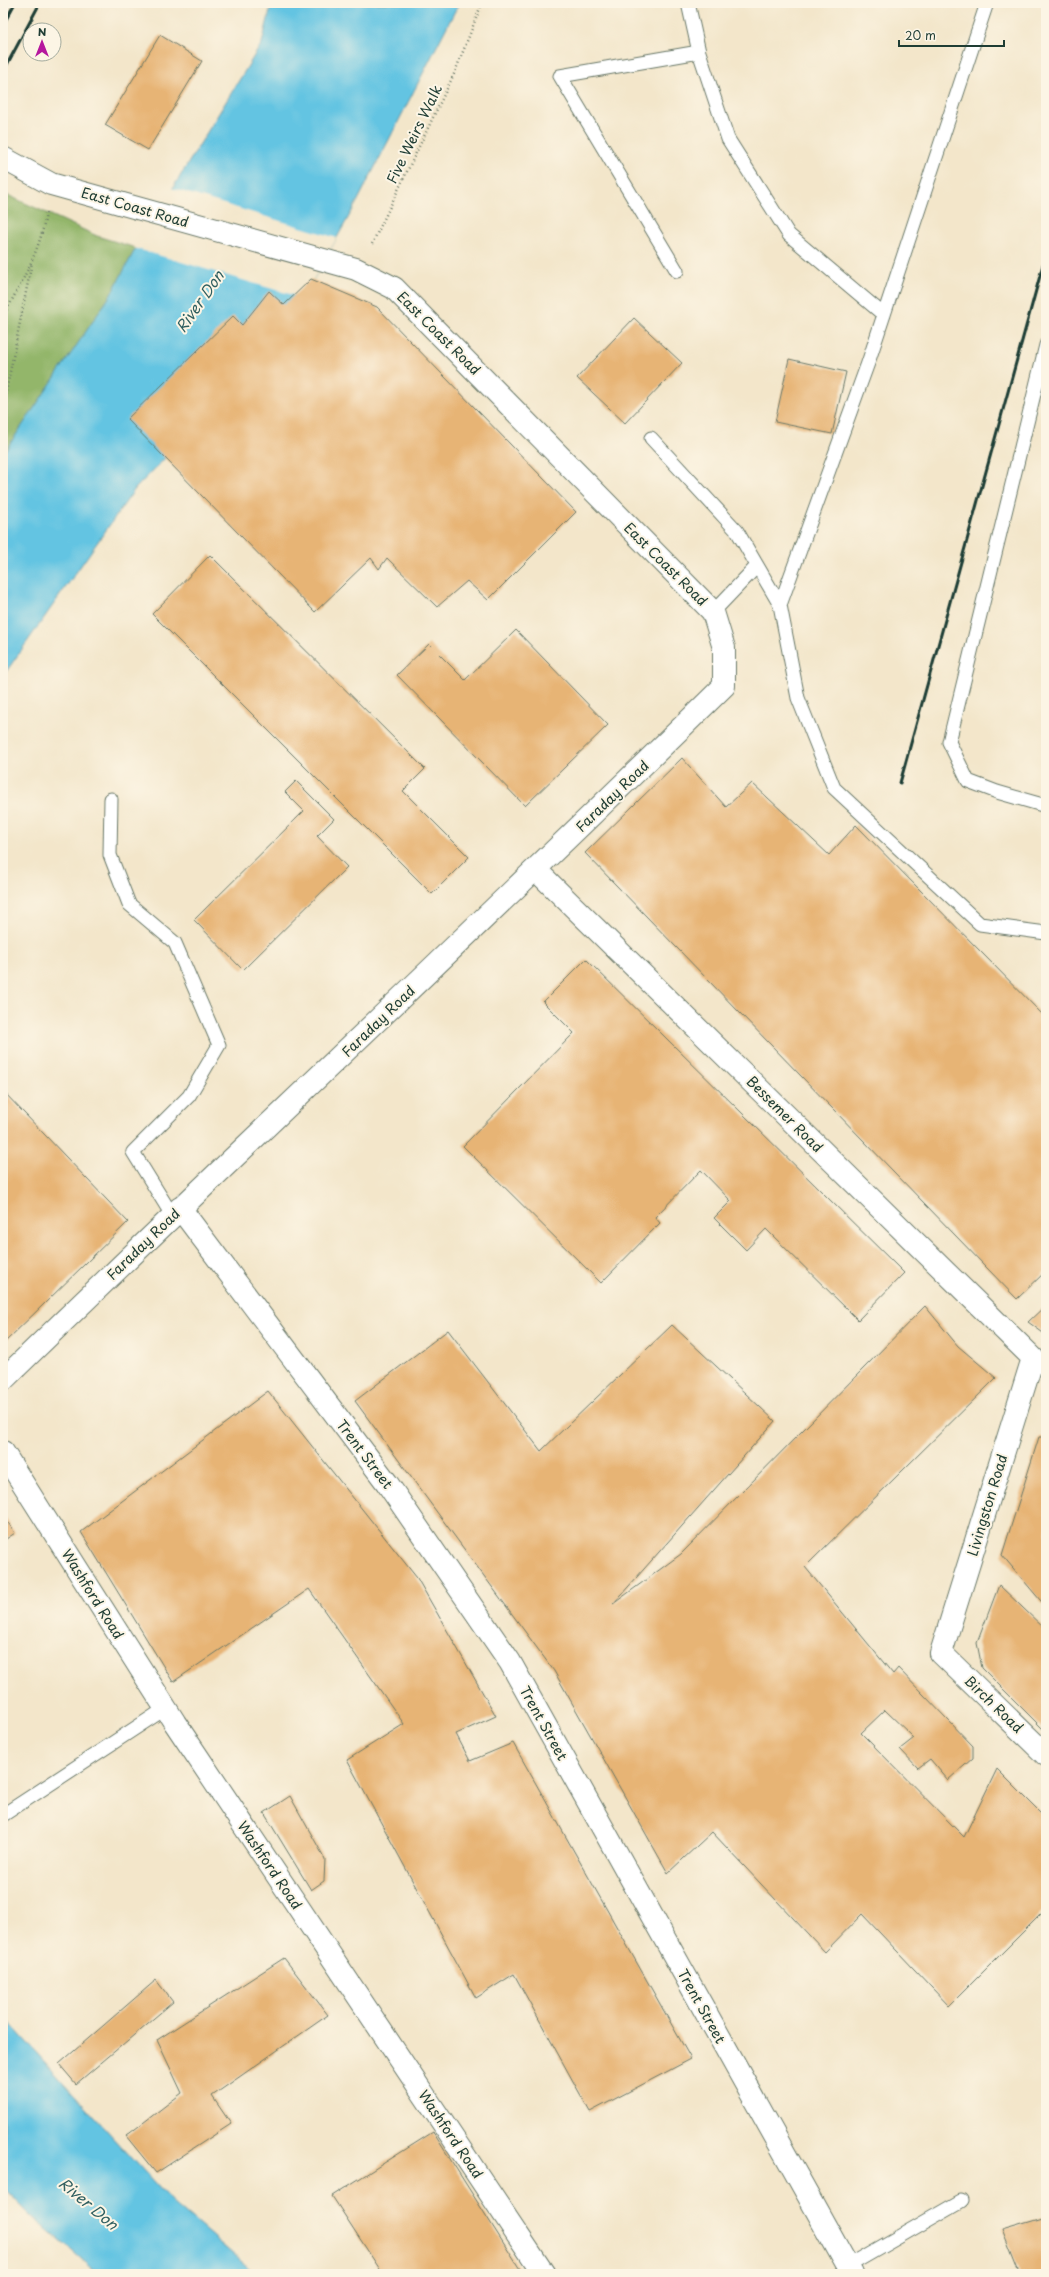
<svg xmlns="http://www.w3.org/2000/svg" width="1049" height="2277" font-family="'Playpen Sans',sans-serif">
<rect width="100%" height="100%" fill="#fcf5e5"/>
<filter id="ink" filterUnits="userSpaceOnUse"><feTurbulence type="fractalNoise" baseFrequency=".025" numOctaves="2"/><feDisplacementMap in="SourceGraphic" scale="8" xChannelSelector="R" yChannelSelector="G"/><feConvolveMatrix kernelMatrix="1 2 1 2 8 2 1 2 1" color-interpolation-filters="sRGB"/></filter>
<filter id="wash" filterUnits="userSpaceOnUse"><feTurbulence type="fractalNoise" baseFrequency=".012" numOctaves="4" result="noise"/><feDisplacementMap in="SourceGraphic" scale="16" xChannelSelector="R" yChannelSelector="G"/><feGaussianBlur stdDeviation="0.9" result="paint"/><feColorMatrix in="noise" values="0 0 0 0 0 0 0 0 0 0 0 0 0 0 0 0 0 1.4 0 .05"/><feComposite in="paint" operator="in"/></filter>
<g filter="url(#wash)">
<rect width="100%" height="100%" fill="#f3e6ca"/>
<path fill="#93b66a" stroke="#597a4f" d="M3,193l94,43 39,12 -26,48 -107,158z"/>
<path fill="#64c4e2" stroke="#42808b" d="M272,3h187l-103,201 -78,138 -143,147 -132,187v-222l107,-158 26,-48 126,-205z
M3,2016l169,186 84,72h-157l-69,-59 -27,-28z"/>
<path fill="#f3e6ca" d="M171,188l166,50 -34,60 -169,-50z"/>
<g id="blocks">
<path fill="#e7b474" d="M160,35l42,26 -54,89 -43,-25z
M311,279l66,28 199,205 -88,88 -21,-19 -30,26 -50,-49 -8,11 -8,-11 -56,54 -188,-193 106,-103 9,9 27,-34 15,14z
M634,318l48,45 -57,60 -48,-45z
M789,359l57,13 -14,62 -57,-12z
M210,555l215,214 -22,22 66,66 -37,37 -280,-280z
M516,630l92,95 -83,81 -128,-131 32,-31 36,36z
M682,758l44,49 26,-24 77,72 27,-30 190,193v253l-29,28 -432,-446z
M296,781l38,38 -17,17 30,31 -104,103 -49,-50 110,-109 -19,-19z
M586,959l318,314 -46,47 -92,-91 -20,21 -32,-32 17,-17 -30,-31 -46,47 5,6 -59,60 -138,-137 111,-113 -31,-31z
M3,1091l125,131 -125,122z
M1046,1305v30l-18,-13z
M925,1306l33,40 38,32 -191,189 88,107 5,-6 75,78v12l-25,22 -18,-21 -12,9 -18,-19 14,-11 -29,-28 -24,23 103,104 33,-68 49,49v91l-97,97 -87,-92 -37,38 -113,-120 -44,41 -114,-202 -199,-270 93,-71 93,121 131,-126 103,96 -162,183 68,-50z
M268,1391l149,187 79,138 -40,18 14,27 43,-18 178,316 -101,53 -76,-138 -38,24 -129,-238 57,-36 -95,-135 -136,93 -92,-150z
M1039,1437h7v170l-44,-52z
M3,1515l12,18 -12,8z
M999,1585l47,45v102l-64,-64 -5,-25z
M290,1796l35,63 -1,22 -13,9 -47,-77z
M284,1958l44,57 -116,81 19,28 -75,49 -30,-37 56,-43 -25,-53z
M156,1980l17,22 -97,82 -17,-20z
M433,2132l90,142h-140l-51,-78z
M1046,2216v58h-26l-18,-45z"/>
</g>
</g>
<g filter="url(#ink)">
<use href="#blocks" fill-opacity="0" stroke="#697868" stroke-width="1"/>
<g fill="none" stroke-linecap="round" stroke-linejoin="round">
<g stroke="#697868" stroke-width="15">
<path id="service" d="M688,3l11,49 29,87 61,96 95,80
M677,271l-117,-195 139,-24
M1046,345l-97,397 19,39 29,11 49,14
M651,438l86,93 43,74 18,93 36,90 146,136 66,9
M780,605l88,-242 119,-360
M713,612l44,-46
M111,799l-1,56 19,49 46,39 44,102 -30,51 -56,56 39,63
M3,1815l163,-107
M848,2266l113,-65"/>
</g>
<g stroke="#697868" stroke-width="24">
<path id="minor" d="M3,158l48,26 305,85 38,19 319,324 11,36v38c-238,234 -482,461 -721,694
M536,870l497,488 -92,295 105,102
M180,1208l207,275 123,179 342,612
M3,1452l172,271 369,551"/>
</g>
<path stroke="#697868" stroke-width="2.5" stroke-dasharray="1 3" stroke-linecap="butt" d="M372,244l83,-172 27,-69
M3,317c17,-33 38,-66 43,-104
M3,407l29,-145"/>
<use href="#service" stroke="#fff" stroke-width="13"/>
<use href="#minor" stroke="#fff" stroke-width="22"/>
<path stroke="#1f3d34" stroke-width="3" d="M3,25l12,-22
M3,72l37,-69
M900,783l146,-529"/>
</g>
</g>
<g text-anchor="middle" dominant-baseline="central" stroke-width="4" stroke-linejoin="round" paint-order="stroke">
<g font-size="14" fill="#1f3d34" stroke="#fcf5e5">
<text transform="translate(414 134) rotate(-64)">Five Weirs Walk</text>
<text transform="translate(135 207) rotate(16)">East Coast Road</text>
<text transform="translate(439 333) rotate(45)">East Coast Road</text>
<text transform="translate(666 564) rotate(45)">East Coast Road</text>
<text transform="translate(612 796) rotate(-44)">Faraday Road</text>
<text transform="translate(378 1021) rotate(-44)">Faraday Road</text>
<text transform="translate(785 1114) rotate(45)">Bessemer Road</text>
<text transform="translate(143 1244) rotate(-44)">Faraday Road</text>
<text transform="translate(365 1454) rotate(53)">Trent Street</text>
<text transform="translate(987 1505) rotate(-73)">Livingston Road</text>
<text transform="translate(93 1594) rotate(58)">Washford Road</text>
<text transform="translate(994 1704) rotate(44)">Birch Road</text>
<text transform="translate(544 1723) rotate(61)">Trent Street</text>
<text transform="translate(270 1865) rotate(56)">Washford Road</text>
<text transform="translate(702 2006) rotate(61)">Trent Street</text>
<text transform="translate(451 2134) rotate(56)">Washford Road</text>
</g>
<g font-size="15" font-style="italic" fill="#305f60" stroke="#fcf5e5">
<text transform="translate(199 301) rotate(-55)">River Don</text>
<text transform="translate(89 2203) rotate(40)">River Don</text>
</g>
</g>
<rect width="1049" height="2277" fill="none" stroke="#fcf5e5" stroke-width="16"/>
<g transform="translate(42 42)"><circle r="19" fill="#fcf5e5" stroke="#a4ab9e"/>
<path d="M0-3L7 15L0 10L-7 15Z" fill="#b5179e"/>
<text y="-6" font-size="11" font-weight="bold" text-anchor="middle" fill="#1f3d34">N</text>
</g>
<path d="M899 40v6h105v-6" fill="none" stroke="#1f3d34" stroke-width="2"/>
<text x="905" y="40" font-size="12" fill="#1f3d34" stroke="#fcf5e5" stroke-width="3" paint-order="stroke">20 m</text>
</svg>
